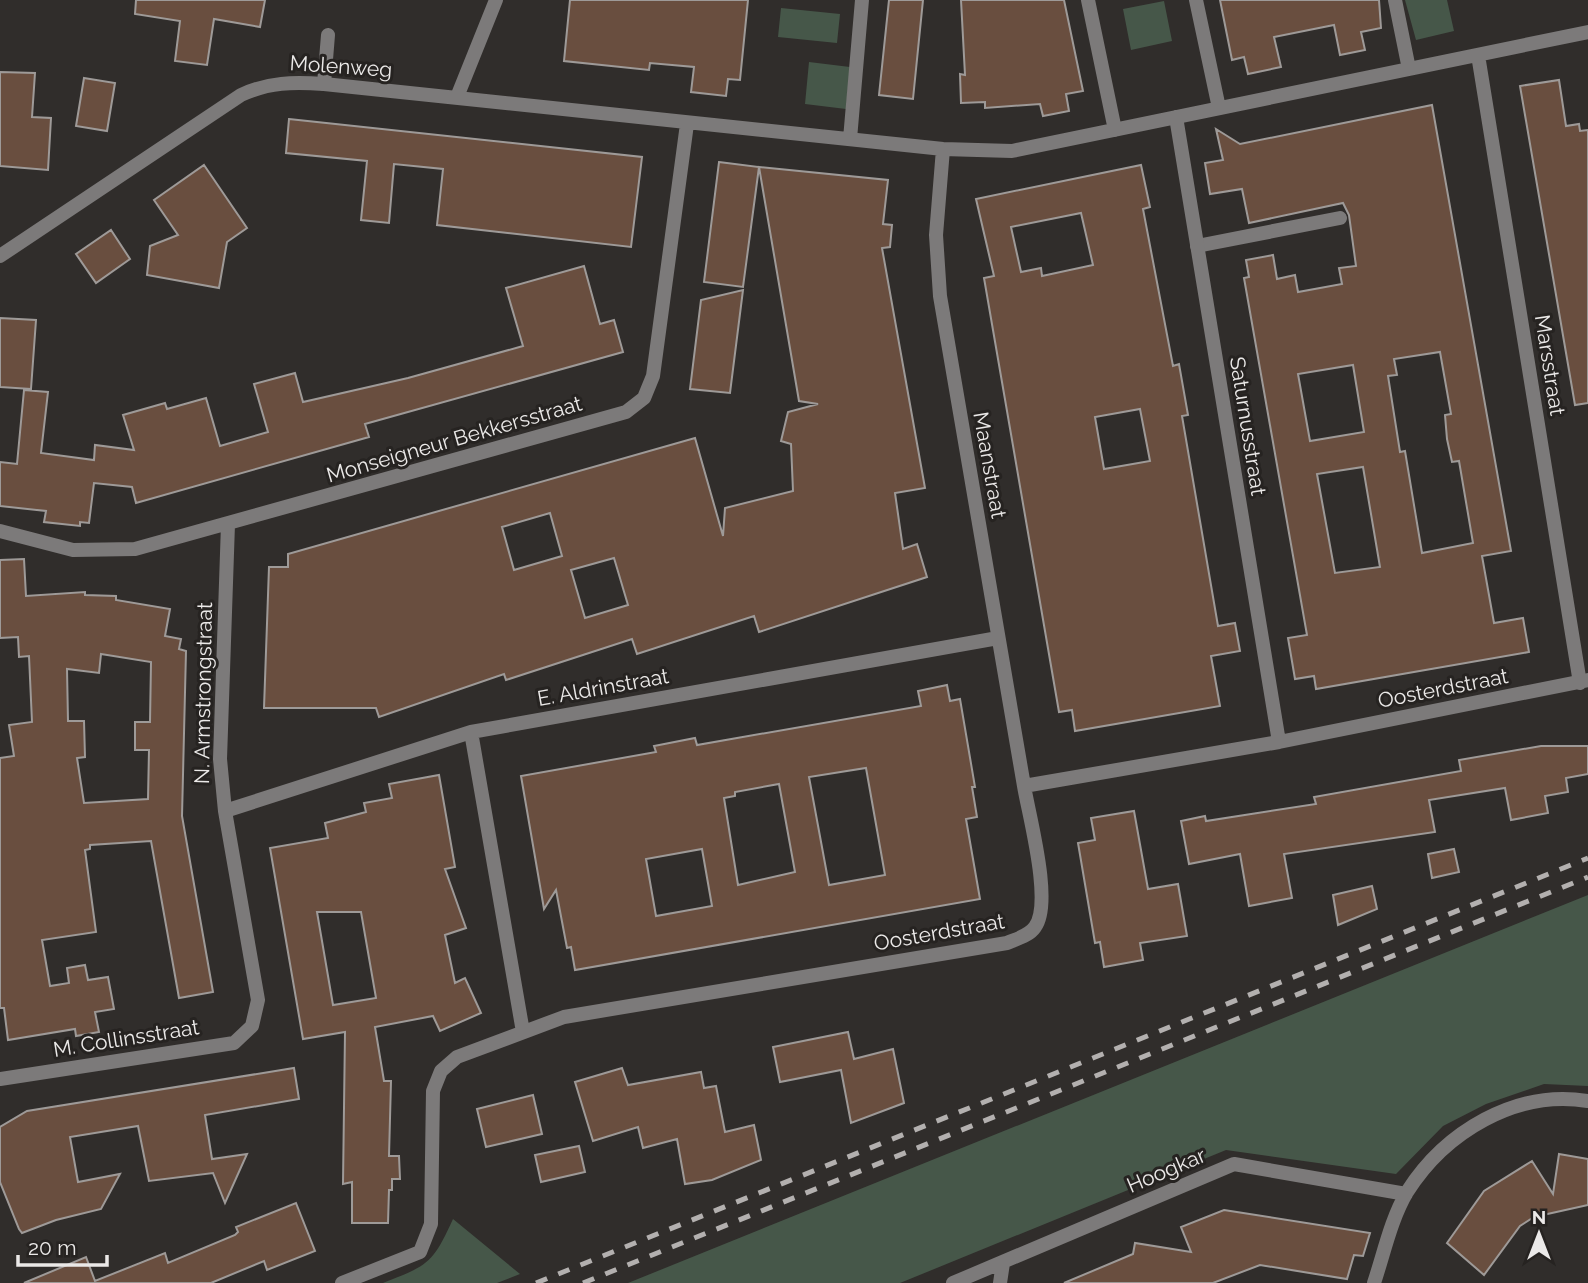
<svg xmlns="http://www.w3.org/2000/svg" width="1588" height="1283" font-family="Raleway,sans-serif">
<rect width="100%" height="100%" fill="#302d2b"/>
<path fill="#465749" d="M1405,0h42l7,31 -38,9z
M1164,1l8,40 -41,9 -8,-41z
M781,8l59,6 -3,29 -59,-6z
M809,62l41,5 -4,42 -41,-5z
M1588,895v191l-44,-2 -58,20 -43,22 -47,48 -170,-24 -326,133h-272z
M453,1219l67,55 -23,9h-114c45,-18 49,-18 70,-64z"/>
<path fill="#694e3f" stroke="#9e9a98" stroke-width="2" fill-rule="evenodd" d="M136,0h129l-5,27 -46,-8 -7,46 -32,-4 5,-40 -45,-7z
M570,0h178l-8,80 -12,-1 -2,17 -35,-4 3,-25 -44,-4 -1,7 -85,-9z
M889,0h34l-10,99 -34,-4z
M961,0h103l19,91 -17,3 3,17 -26,5 -3,-12 -55,4v-6l-24,1 -1,-29 5,1z
M1220,0h159l2,28 -20,4 4,18 -25,5 -6,-30 -60,12 7,30 -33,7 -4,-17 -12,3z
M0,72l35,1 -3,44 19,1 -3,52 -48,-4z
M84,78l31,5 -8,48 -31,-5z
M1559,80l7,46 13,-2 1,7 8,-1v273l-13,2 -55,-319z
M1432,105l79,446 -29,5 12,67 29,-5 6,34 -213,37 -2,-13 -19,3 -7,-41 19,-3 -63,-357 5,-1 -3,-17 27,-5 4,24 18,-4 3,17 44,-8 -3,-16 17,-2 -7,-51 -6,-12 -94,20 -7,-34 -32,5 -5,-31 18,-3 -7,-31 24,15zM1440,352l11,62 -6,1 2,24 5,23 7,-1 14,82 -51,10 -17,-102 -5,1 -12,-76 9,-1 -3,-16zM1353,365l11,67 -54,9 -12,-67zM1363,467l17,100 -45,6 -18,-99z
M289,119l353,38 -11,90 -194,-22 6,-56 -49,-5 -5,59 -28,-3 6,-59 -81,-8z
M719,162l40,5 -16,120 -39,-5z
M204,165l43,63 -20,14 -8,46 -72,-13 3,-29 28,-11 -24,-35z
M1141,165l9,42 -7,2 30,157 6,-2 9,51 -6,1 36,210 17,-3 5,28 -29,5 9,50 -145,25 -3,-21 -13,2 -75,-434 10,-2 -18,-77zM1081,213l12,52 -51,11 -1,-8 -20,4 -10,-45zM1140,409l10,52 -46,8 -9,-52z
M759,167l129,13 -5,44 9,1 -2,22 -8,1 43,240 -30,5 8,56 14,-5 10,33 -168,55 -5,-16 -117,38 -5,-15 -126,41 -2,-6 -125,43 -3,-9h-112l5,-141h19v-13l407,-116 28,98 2,-28 68,-17 -2,-47 -10,-3 7,-29 30,-8 -19,-3zM550,513l12,43 -48,14 -12,-43zM614,558l14,47 -43,13 -14,-48z
M111,230l19,29 -34,24 -20,-29z
M584,266l16,58 14,-4 9,32 -258,72 4,13 -233,66 -4,-16 -38,-4 -5,40 -9,-1v4l-36,-4 2,-11 -46,-5v-44l17,2 7,-74 24,2 -7,61 53,7 1,-15 39,5 -11,-35 42,-12 2,6 39,-11 14,48 48,-14 -14,-48 41,-11 8,29 105,-24 115,-32 -17,-58z
M743,290l-13,103 -40,-4 11,-89z
M0,318l36,2 -5,69 -31,-2z
M24,559l2,37 59,-4v3l31,1v4l54,9 -5,27 16,3 -2,10 7,2 -4,165 31,176 -34,6 -28,-157 -61,4v4l-5,1 11,82 -54,8 8,46 19,-3 -2,-15 18,-3 3,15 20,-3 6,32 -19,3 4,20 -23,4 -1,-7 -67,11 -4,-32h-4v-250l14,-2 -5,-31 23,-3 -3,-66 -10,1 -1,-20 -18,1v-78zM101,654l50,8 -1,60h-15v28h14l-1,49 -64,4 -7,-45 8,-1 -1,-36h-16l-1,-52 32,4z
M947,685l3,16 10,-2 15,88h-3l5,30 -11,2 14,80 -405,71 -4,-23 -4,1 -11,-58 -12,19 -23,-133 135,-24 -2,-6 41,-8 2,7 224,-39 -3,-15zM866,768l19,107 -56,10 -20,-108zM779,784l16,88 -57,13 -14,-87 11,-2v-4zM702,849l10,57 -56,10 -10,-57z
M1541,746h47v28l-22,4 2,14 -23,4 3,17 -37,7 -6,-32 -76,12 6,32 -151,22 8,44 -43,8 -9,-52 -51,10 -8,-43 24,-5 1,5 110,-17 -2,-7 147,-26 -2,-11z
M439,775l16,92 -10,2 21,59 -21,7 10,48 10,-5 16,35 -41,18 -7,-15 -58,11 9,54h7l-2,75h10l1,23h-8v11h-3l-1,33h-36v-41l-9,2 2,-152 -42,7 -33,-191 58,-10 -3,-15 41,-11 -2,-9 28,-5 -3,-14zM317,912h44l15,86 -43,7z
M1134,811l14,78 30,-5 9,52 -47,7 3,17 -39,7 -4,-25 -5,1 -17,-100 17,-3 -4,-22z
M1454,849l5,23 -27,6 -4,-24z
M1372,886l5,23 -39,16 -5,-30z
M848,1032l6,27 39,-10 11,54 -53,20 -10,-53 -61,12 -7,-35z
M294,1068l5,31 -94,16 7,44 35,-5 -22,49 -12,-30 -64,8 -11,-55 -68,11 8,45 42,-8 -19,35 -45,11 -34,13 -3,-4 -19,-47v-55l27,-16z
M622,1068l6,17 73,-13 3,16 12,-2 9,46 29,-7 7,35 -49,20 -27,4 -8,-45 -34,9 -5,-21 -45,14 -18,-59z
M533,1095l9,39 -56,13 -9,-38z
M579,1146l6,26 -44,10 -6,-27z
M1559,1154l29,5v46l-54,12 -14,9 -36,49 -37,-32 37,-52 48,-30 21,33z
M296,1203l19,48 -48,19 -3,-9 -53,22h-187l62,-26 9,24 70,-28 3,10 67,-28 3,-3 -2,-5z
M1224,1210l146,23 -7,23 -9,-1 -7,24 -87,-14 -47,18h-149l69,-29 2,-11 56,9 -10,-25z"/>
<g fill="none" stroke-linecap="round" stroke-linejoin="round">
<path stroke="#7c7a7a" stroke-width="14" d="M324,84l4,-49
M1197,246l143,-28"/>
<path stroke="#7c7a7a" stroke-width="14" d="M1088,0l27,130
M1196,0l23,108
M1395,0l14,69
M1478,55l102,628
M457,97l39,-97
M1176,117l103,625
M850,139l12,-139
M943,149l-7,86 4,61 84,490
M0,256l241,-161c28,-13 52,-13 83,-11l619,65 69,2 576,-119
M0,531l73,19 62,-1 491,-137 18,-14 9,-22 34,-252
M471,732l52,300
M225,811l246,-79 527,-94
M0,1079l234,-36 18,-17 6,-26 -33,-189 -5,-52 8,-235
M342,1283l78,-31 11,-28 2,-133 8,-20 16,-14 107,-40 443,-74c9,-4 22,-7 28,-16 18,-24 -6,-111 -11,-141l255,-44 309,-62
M953,1283l281,-119 172,30
M1000,1283l3,-20
M1374,1283c10,-30 17,-64 33,-91 38,-60 109,-103 181,-91"/>
<path stroke="#b3b0af" stroke-width="5" stroke-dasharray="12 12" stroke-linecap="butt" d="M536,1283l1052,-425
M583,1283l1005,-406"/>
</g>
<g text-anchor="middle" dominant-baseline="central" stroke-width="6" stroke-linejoin="round" paint-order="stroke">
<g font-size="21" fill="#ebe9e8" stroke="#262321">
<text transform="translate(341 66) rotate(4)">Molenweg</text>
<text transform="translate(1550 365) rotate(81)">Marsstraat</text>
<text transform="translate(1248 426) rotate(81)">Saturnusstraat</text>
<text transform="translate(454 439) rotate(-16)">Monseigneur Bekkersstraat</text>
<text transform="translate(990 465) rotate(80)">Maanstraat</text>
<text transform="translate(603 687) rotate(-10)">E. Aldrinstraat</text>
<text transform="translate(1443 688) rotate(-11)">Oosterdstraat</text>
<text transform="translate(203 693) rotate(-89)">N. Armstrongstraat</text>
<text transform="translate(939 932) rotate(-10)">Oosterdstraat</text>
<text transform="translate(126 1038) rotate(-9)">M. Collinsstraat</text>
<text transform="translate(1166 1170) rotate(-23)">Hoogkar</text>
</g>
</g>
<g transform="translate(1539 1234)" stroke="#262321" stroke-width="5" paint-order="stroke">
<path d="M0-5L12 26L0 18L-12 26Z" fill="#ebe9e8"/>
<text y="-10" font-size="19" font-weight="bold" text-anchor="middle" fill="#ebe9e8">N</text>
</g>
<path d="M18 1255v10h89v-10" fill="none" stroke="#ebe9e8" stroke-width="3.5"/>
<text x="28" y="1255" font-size="21" fill="#ebe9e8" stroke="#262321" stroke-width="5" paint-order="stroke">20 m</text>
</svg>
